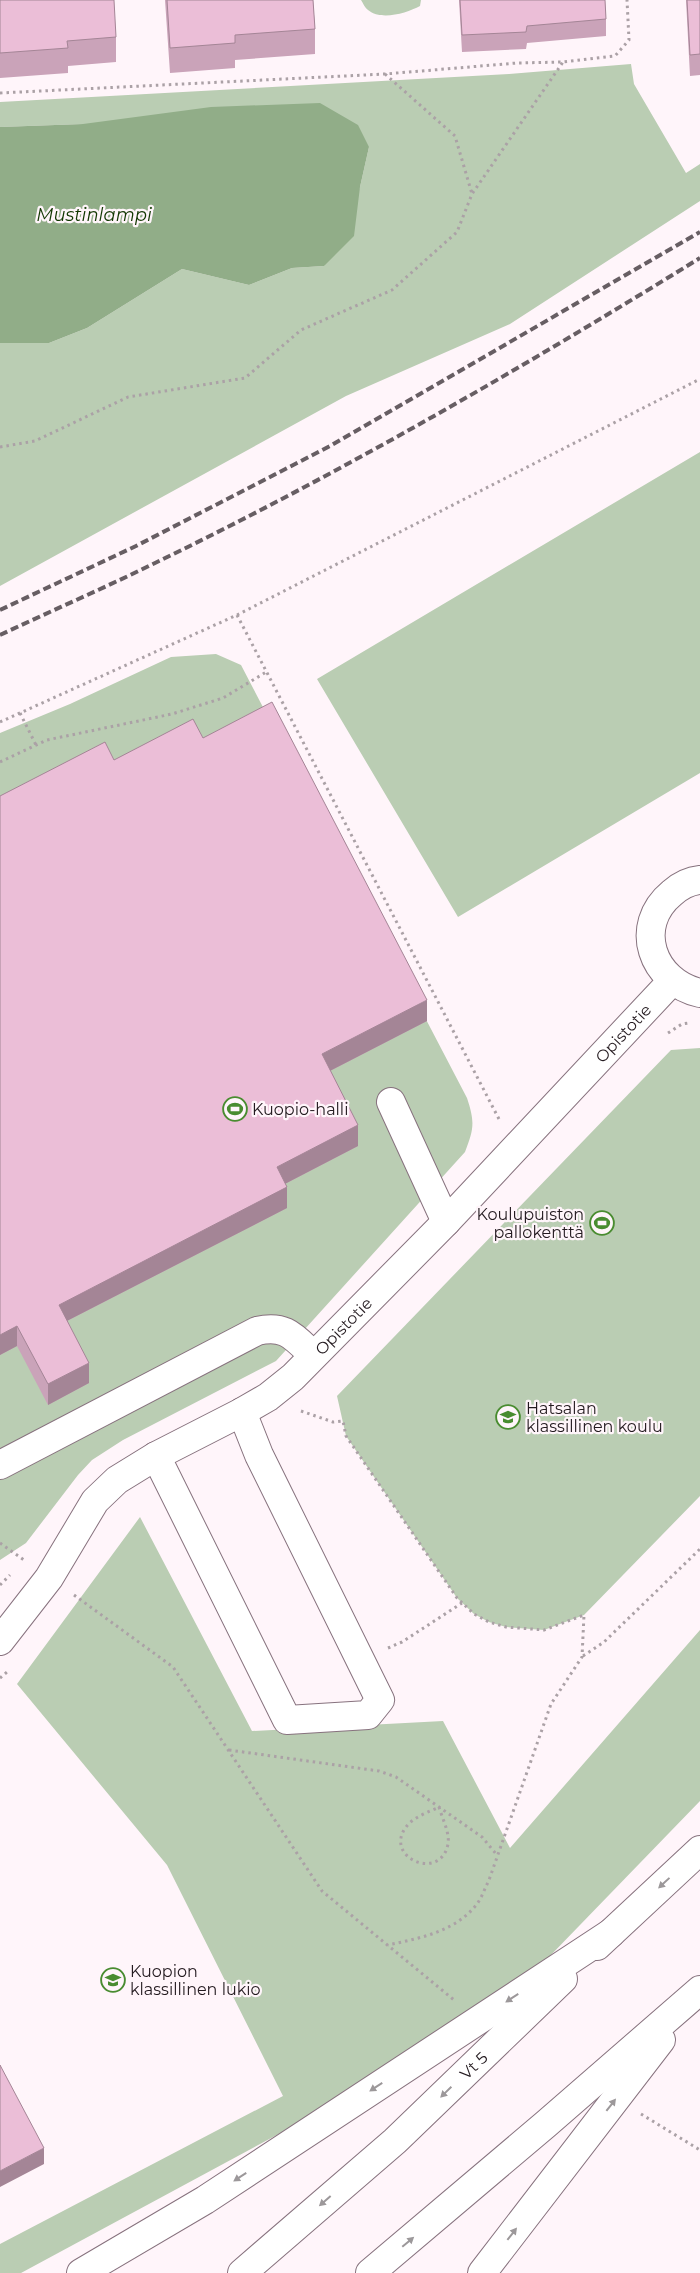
<svg xmlns="http://www.w3.org/2000/svg" width="700" height="2273" font-family="Montserrat,sans-serif">
<rect width="100%" height="100%" fill="#fff5fa"/>
<path fill="#bacdb3" d="M361,0h60l-1,6c-13,7 -39,15 -52,4 -3,-2 -5,-7 -7,-10z
M631,64l3,20 52,89 14,-9v37l-190,123 -164,72 -346,190v-243h49l38,-15 95,-59 67,16 43,-17 32,-2 36,-79 9,-40 -286,-23 -83,3v-25l509,-28z
M700,452v321l-242,144 -141,-238z
M216,654l25,11 226,433c8,24 7,31 -2,54l-189,209 -153,79 -31,20 -14,15 -52,68 -26,17v-827l70,-29 101,-47z
M700,1048v448l-116,119 -40,15 -38,-3 -17,-5 -15,-8 -17,-16 -111,-162 -9,-40 334,-346z
M140,1517l112,214 191,-10 67,127 190,-218v171l-151,156 -250,166 -278,150h-21v-29l283,-148 -116,-231 -150,-181z"/>
<path fill="#91ad88" d="M320,103l38,22 11,22 -9,40 -6,49 -30,30 -32,2 -43,17 -67,-16 -95,59 -38,15h-49v-216l83,-3 128,-17z"/>
<g fill="none" stroke-linecap="round" stroke-linejoin="round">
<g stroke="#87727e" stroke-width="30">
<g id="minor">
<path d="M700,880c-10,1 -20,6 -28,13 -40,33 -20,89 28,100"/>
<path d="M391,1102l55,120"/>
<path d="M156,1456l131,264 81,-5 12,-15 -121,-245 -17,-43"/>
<path d="M0,1465l257,-134c28,-7 37,6 56,24"/>
<path id="s1" d="M0,1641l49,-63 46,-77 22,-21 39,-24 86,-44 26,-15 25,-20 153,-155 226,-241"/>
</g>
</g>
<g stroke="#87727e" stroke-width="30">
<g id="highway">
<path d="M597,1946l103,-96"/>
<path d="M81,2273l124,-73 406,-267"/>
<path id="s2" d="M242,2273l153,-132 168,-162"/>
<path d="M370,2273l176,-149 154,-134"/>
<path d="M482,2273l179,-233"/>
</g>
</g>
<path stroke="#aba1a6" stroke-width="3" stroke-dasharray="2.5 4" stroke-linecap="butt" d="M385,74l70,62 17,58
M0,93l385,-19 132,-11 46,-1 52,-6 14,-16 -2,-40
M0,447l35,-6 93,-44 117,-19 56,-48 91,-40 65,-58 15,-38 91,-132
M237,615l263,506
M20,713l16,32
M0,722l237,-107 463,-236
M0,762l47,-22 125,-26 51,-16 45,-27
M668,1033l14,-9 7,-1
M301,1411l32,11 10,-1 3,15 111,162 17,16 15,8 17,5 38,3 40,-15 -2,42 -31,47 -62,176c-4,8 -7,17 -12,24 -22,28 -57,34 -89,41
M0,1543l24,17
M0,1585l10,-10
M74,1595l99,72 149,224 132,109
M388,1648l14,-6 60,-39
M583,1656l21,-14 96,-93
M0,1678l7,-6
M229,1750l150,21 17,6 86,60 15,18
M439,1807c3,11 11,26 9,37 -7,38 -65,14 -42,-17 7,-10 23,-15 33,-20z
M641,2114l59,36"/>
<use href="#minor" stroke="#fff" stroke-width="28"/>
<use href="#highway" stroke="#fff" stroke-width="28"/>
<path stroke="#675e63" stroke-width="4" stroke-dasharray="8 4" stroke-linecap="butt" d="M0,610l136,-64 194,-100 370,-214
M0,635c51,-24 102,-46 153,-71 188,-91 369,-196 547,-306"/>
</g>
<path fill="#caa3b9" d="M0,0l116,37v25l-48,4v7l-68,5z
M165,0h148l2,29v25l-80,6v8l-65,5z
M459,0h146l1,19v17l-79,7 -1,6 -64,3z
M686,0h14v75l-10,1z
M203,738l224,283 -97,50 28,75 -73,38 2,24 -220,113 22,62 -41,22 -31,-59 -17,9 114,-595z"/>
<path fill="#a48596" d="M427,1000v21l-105,54v-21z
M358,1125v21l-81,42v-21z
M287,1187v21l-228,117v-20z
M17,1326v20l-17,9v-20z
M89,1363v20l-41,22v-21z
M44,2148v16l-44,23v-16z"/>
<path fill="#ebbed7" stroke="#a48596" d="M0,0h114l2,37 -49,4 1,7 -68,5z
M167,0h146l2,29 -80,6v8l-65,5z
M460,0h145l1,19 -79,7 -1,6 -64,3z
M687,0h13v54l-10,1z
M272,702l155,298 -105,54 36,71 -81,42 10,20 -228,118 30,58 -41,21 -31,-58 -17,9v-539l105,-54 9,18 79,-41 10,19z
M0,2065l44,83 -44,23z"/>
<defs><path id="oneway-solid" d="M-6-.8H1V-3.2L6.5 0L1 3.2V.8H-6Z" transform="scale(1.25)"/></defs>
<g fill="#9c989a">
<use href="#oneway-solid" transform="translate(664 1883) rotate(137)"/>
<use href="#oneway-solid" transform="translate(512 1998) rotate(147)"/>
<use href="#oneway-solid" transform="translate(376 2087) rotate(147)"/>
<use href="#oneway-solid" transform="translate(446 2092) rotate(136)"/>
<use href="#oneway-solid" transform="translate(611 2105) rotate(-52)"/>
<use href="#oneway-solid" transform="translate(240 2177) rotate(147)"/>
<use href="#oneway-solid" transform="translate(325 2201) rotate(139)"/>
<use href="#oneway-solid" transform="translate(512 2234) rotate(-52)"/>
<use href="#oneway-solid" transform="translate(408 2242) rotate(-40)"/>
</g>
<defs>
<g id="stadium-ring" transform="scale(1.25)"><circle r="9.5" fill="#fff5fa" stroke="#498c30" stroke-width="1.5"/><path d="M0-5a6.5 5 0 1 0 0 10a6.5 5 0 1 0 0-10ZM-3.5-1.8h7v3.6h-7Z" fill="#498c30"/></g>
<g id="school-ring" transform="scale(1.25)"><circle r="9.5" fill="#fff5fa" stroke="#498c30" stroke-width="1.5"/><path d="M0-5L7-2L0 1L-7-2ZM-4 1L0 2.5L4 1V4Q0 6-4 4Z" fill="#498c30"/></g>
</defs>
<g fill-rule="evenodd">
<use href="#stadium-ring" x="235" y="1109"/>
<use href="#stadium-ring" x="602" y="1223"/>
<use href="#school-ring" x="508" y="1417"/>
<use href="#school-ring" x="113" y="1980"/>
</g>
<g text-anchor="middle" dominant-baseline="central" stroke-width="4.5" stroke-linejoin="round" paint-order="stroke">
<g font-size="16" fill="#231a1f" stroke="#fff5fa">
<text stroke="none"><textPath href="#s1" startOffset="881">Opistotie</textPath></text>
<text stroke="none"><textPath href="#s1" startOffset="476">Opistotie</textPath></text>
<text stroke="none"><textPath href="#s2" startOffset="311">Vt 5</textPath></text>
</g>
<g font-size="16" fill="#231a1f" stroke="#fff5fa" text-anchor="start">
<text x="252" y="1109">Kuopio-halli</text>
<text x="584" y="1214" text-anchor="end">Koulupuiston<tspan x="584" dy="18">pallokenttä</tspan></text>
<text x="526" y="1408">Hatsalan<tspan x="526" dy="18">klassillinen koulu</tspan></text>
<text x="130" y="1971">Kuopion<tspan x="130" dy="18">klassillinen lukio</tspan></text>
</g>
<g font-size="18" font-style="italic" fill="#113700" stroke="#fff5fa">
<text x="94" y="215">Mustinlampi</text>
</g>
</g>
</svg>
